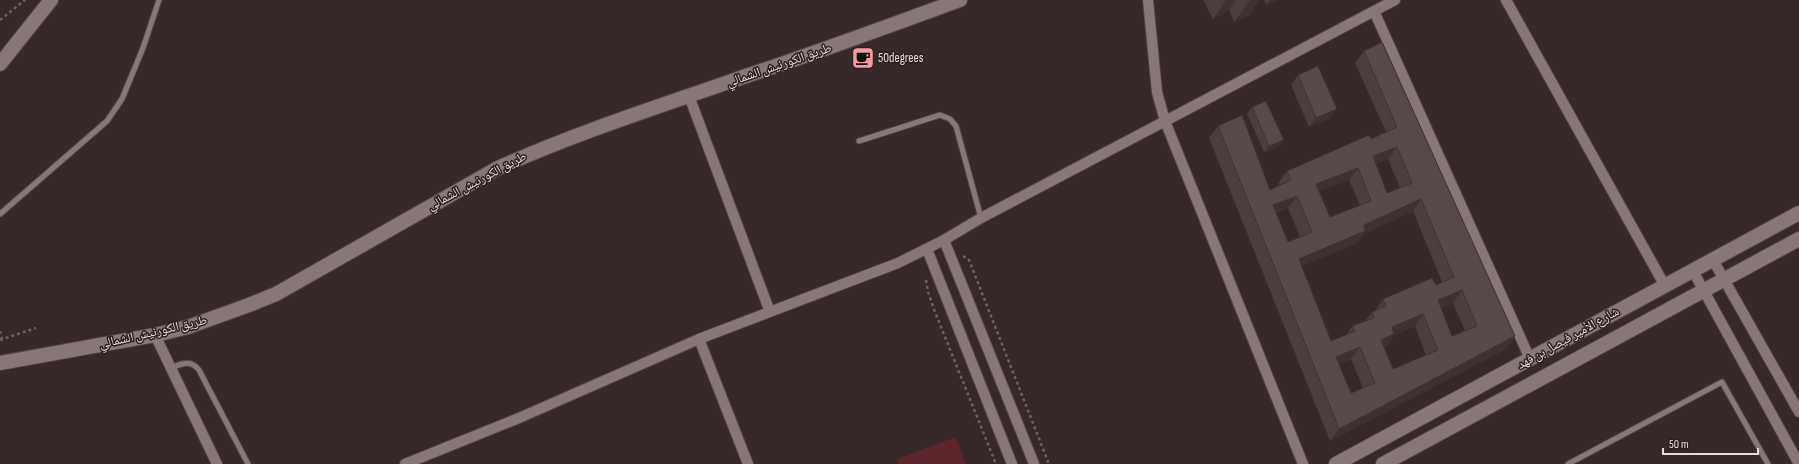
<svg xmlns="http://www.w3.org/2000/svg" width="1799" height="464" font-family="'Sofia Sans Condensed','Noto Naskh Arabic',sans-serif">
<rect width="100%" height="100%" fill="#372929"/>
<path fill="#5c262d" d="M956,437l10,27h-68l-1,-5z"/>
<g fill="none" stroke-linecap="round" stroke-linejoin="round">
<g stroke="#524646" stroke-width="7">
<path id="service" d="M859,141l81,-26 10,4 6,7 25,92
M0,214l107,-93 15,-22 21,-51 16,-48
M170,368c12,-4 20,-9 29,2l49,94
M1568,464l154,-82 46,82"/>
</g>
<g stroke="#524646" stroke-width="12">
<path id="minor" d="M1148,0l9,92 8,29 138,343
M1506,0l159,286
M1374,11l156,348
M689,96l81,216
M944,240l90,224
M927,249l85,215
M1713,260l86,152
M1693,271l106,193
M155,335l62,129
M699,339l49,125
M405,464l114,-46 180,-79 199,-76 46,-23 37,-22 414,-218"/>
</g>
<g stroke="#524646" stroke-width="16">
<path id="secondary" d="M0,64l51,-64
M0,363l155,-28 33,-8 61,-22 27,-11 222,-126c80,-36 163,-62 245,-91 73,-24 145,-51 217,-77
M1336,464l463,-251
M1383,464l416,-225"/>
</g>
<path stroke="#6e6161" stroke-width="2.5" stroke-dasharray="3 3" stroke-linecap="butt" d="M0,20l25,-20
M963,256l6,4 80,204
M926,280l2,12 7,20 61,152
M0,331l2,8
M0,340l36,-12"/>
<use href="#service" stroke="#887778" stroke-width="5"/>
<use href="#minor" stroke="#887778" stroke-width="10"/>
<use href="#secondary" stroke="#887778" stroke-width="14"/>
</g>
<path fill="#4b3e3f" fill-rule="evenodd" d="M1203,0h57l-10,15 -16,7 -5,-12 -16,9z
M1264,0h13l-11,5z
M1364,51l151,285 -9,13 -176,92 -121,-303 9,-12 52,64 9,-5 -1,-2 9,-12 84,-32 15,-7 -31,-69zM1388,159l12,29 -13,5 -11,-29zM1349,180l11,26 -30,11 -11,-26zM1288,208l12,29 -12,5 -12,-29zM1413,211l29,71 -6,3 -53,14 -8,12 -3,1 -7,9 -13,5 -5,8 -16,7 -29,-75 55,-23 6,-9zM1453,303l12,28 -13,5 -11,-28zM1415,326l11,29 -33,14 -9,-22h2l8,-12zM1351,359l12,29 -12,5 -12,-29z
M1298,75l32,43 -21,9 -18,-42z
M1252,107l27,39 -15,6 -17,-38z"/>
<path fill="#3d3233" d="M1226,0h10l-7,10 -16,9z
M1250,0h10l-10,15 -16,7z
M1270,0h7l-11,5z
M1337,109l-7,9 -21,9 7,-9z
M1284,140l-5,6 -15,6 5,-6z
M1397,147l-9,12 -24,10 9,-13z
M1358,168l-9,12 -42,16 9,-12z
M1297,196l-9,12 -24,10 9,-13z
M1421,199l-8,12 -50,23 -6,9 -67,28 9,-12 65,-34z
M1462,290l-9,13 -24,10 9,-13z
M1423,314l-8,12 -21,9 -8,12 -14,5 9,-12 11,-13z
M1515,336l-9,13 -176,92 9,-12z
M1360,347l-9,12 -24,10 9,-12z"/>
<path fill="#574849" stroke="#3d3233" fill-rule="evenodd" d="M1382,42l133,294 -176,93 -121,-303 24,-11 28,75 21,-10 -4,-9 82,-36 2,4 26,-12 -33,-76zM1397,147l15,36 -25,10 -14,-37zM1358,168l13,33 -41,16 -14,-33zM1297,196l15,36 -24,10 -15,-37zM1421,199l33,78 -18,8 -4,-7 -49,21 3,7 -14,6 2,6 -22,8 3,5 -24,10 -32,-82 66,-28 -1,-6zM1462,290l15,36 -25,10 -14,-36zM1423,314l15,36 -45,19 -12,-29 13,-6 -2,-7zM1360,347l15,36 -24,10 -15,-36z
M1318,66l19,43 -21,9 -18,-43z
M1266,101l18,39 -15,6 -17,-39z"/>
<defs>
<g id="cafe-square" transform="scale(1.15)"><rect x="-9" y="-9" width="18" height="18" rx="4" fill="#f49aa1" stroke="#2c1f20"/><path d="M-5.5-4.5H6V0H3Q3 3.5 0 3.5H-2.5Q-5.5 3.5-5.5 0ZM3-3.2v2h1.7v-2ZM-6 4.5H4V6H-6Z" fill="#111"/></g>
</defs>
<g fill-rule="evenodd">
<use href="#cafe-square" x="863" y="58"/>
</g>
<g text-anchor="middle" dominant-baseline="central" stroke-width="3" stroke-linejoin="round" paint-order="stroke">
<g font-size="13" fill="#e5dbdb" stroke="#2c1f20" text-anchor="start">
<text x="878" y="58">50degrees</text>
</g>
<g font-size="13" fill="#e5dbdb" stroke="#2c1f20">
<text transform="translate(779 65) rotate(-19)">طريق الكورنيش الشمالي</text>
<text transform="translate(477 181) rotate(-28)">طريق الكورنيش الشمالي</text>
<text transform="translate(153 332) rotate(-13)">طريق الكورنيش الشمالي</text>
<text transform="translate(1568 338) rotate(-29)">شارع الأمير فيصل بن فهد</text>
</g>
</g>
<path d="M1663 448v6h95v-6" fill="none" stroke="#e5dbdb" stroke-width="2"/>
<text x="1669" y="448" font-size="12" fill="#e5dbdb" stroke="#2c1f20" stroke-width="3" paint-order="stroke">50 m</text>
</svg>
